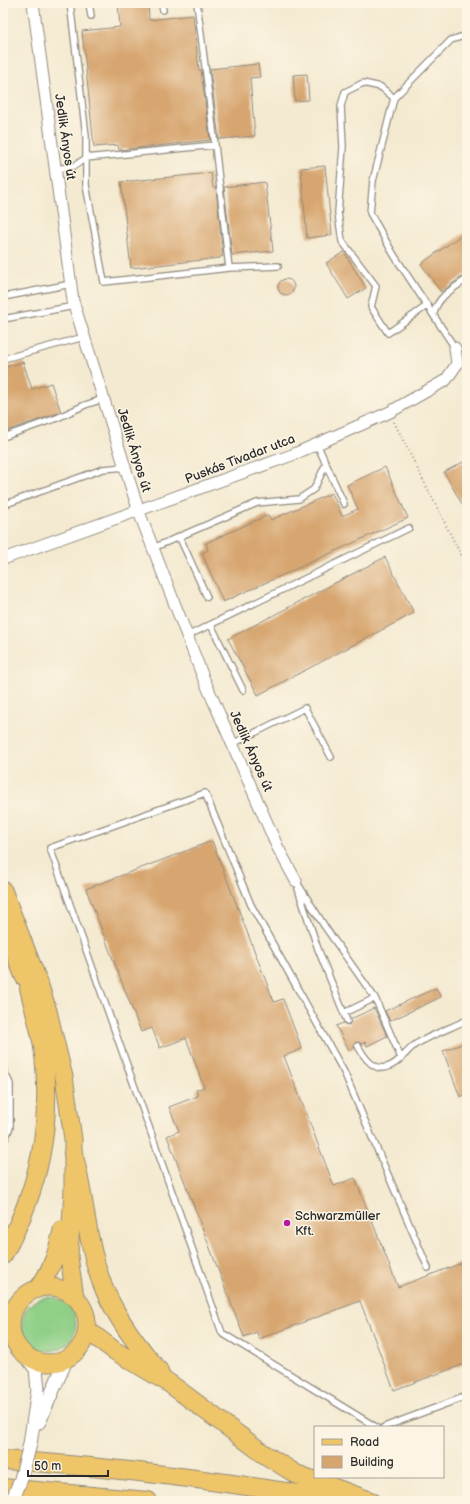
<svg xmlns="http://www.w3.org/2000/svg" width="470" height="1504" font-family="'Balsamiq Sans',sans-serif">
<rect width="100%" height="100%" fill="#fcf5e5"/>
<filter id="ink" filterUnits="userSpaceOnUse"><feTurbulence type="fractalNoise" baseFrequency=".025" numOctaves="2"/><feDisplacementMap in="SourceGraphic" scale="8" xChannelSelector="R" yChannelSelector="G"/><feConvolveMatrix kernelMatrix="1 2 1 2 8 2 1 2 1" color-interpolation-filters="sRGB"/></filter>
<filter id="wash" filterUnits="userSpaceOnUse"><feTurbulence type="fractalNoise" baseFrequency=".012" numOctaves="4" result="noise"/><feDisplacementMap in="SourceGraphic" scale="16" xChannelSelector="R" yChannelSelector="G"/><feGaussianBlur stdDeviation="0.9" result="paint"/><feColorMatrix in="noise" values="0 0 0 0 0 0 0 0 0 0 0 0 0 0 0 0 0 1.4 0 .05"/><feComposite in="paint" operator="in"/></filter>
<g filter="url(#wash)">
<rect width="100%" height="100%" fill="#f4ead1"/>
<path fill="#8fcf86" stroke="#5d7d58" d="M22 1324a27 27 0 1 1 54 0a27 27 0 1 1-54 0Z"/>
<g id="blocks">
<path fill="#d7a66f" d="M118,3h30l1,17 44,-5 6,55h2l9,70 -91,10 -1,-5 -24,2 -12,-116 38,-4z
M258,64l2,13 -10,1 5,58 -36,3 -9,-70z
M307,74l2,26 -14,1 -2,-26z
M325,166l7,69 -25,3 -6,-70z
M211,173l2,15h3l7,68 -3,1v1l-89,10 -10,-86z
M265,182l8,69 -41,4 -8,-68z
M467,231v42l-26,19 -20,-28z
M344,252l22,36 -18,11 -22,-36z
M278 287a8 8 0 1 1 16 0a8 8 0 1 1-16 0Z
M23,362l9,27 19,-6 10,29 -58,20v-64z
M467,460v53l-23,-41z
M385,467l23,51 -185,84 -21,-49 6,-3 -2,-7 62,-28 3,5 61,-27 10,23 16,-7 -11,-24z
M385,557l29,56 -156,82 -30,-56z
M212,841l62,161 9,-3 19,50 -18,7 50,130 21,-8 43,109 69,-26v102l-73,27 -34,-89 -101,38 -2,-7 -13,5 -77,-201 12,-5 -10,-24 29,-11 -2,-6 8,-3 -18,-49 -26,10 -8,-20 -11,4 -55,-143z
M436,988l5,9 -51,24 -5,-10z
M374,1008l13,28 -20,10 -2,-4 -3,2 -6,-2 -2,6 -5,2 -13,-24 7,-3 6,2 2,-6z
M467,1042v52l-7,3 -17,-46z"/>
</g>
</g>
<g filter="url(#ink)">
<use href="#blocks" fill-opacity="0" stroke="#908a7e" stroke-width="1"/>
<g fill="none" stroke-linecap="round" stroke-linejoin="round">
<g stroke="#908a7e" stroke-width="8">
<path id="service" d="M89,3l2,13
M161,3l2,7
M197,3l18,142 14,123 -125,14 -18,-97v-27l129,-13
M394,98l-13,-11 -18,-4 -18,9 -4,14 2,41 -5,66 4,28 34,45 -5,21 17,26 40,-28
M56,169l18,-3 12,-8v-22l-16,-133
M229,268l49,-2
M3,297l68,-13
M434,313c4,-17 19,-24 33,-34
M3,319l72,-13
M455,348l-61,-93 -24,-42 3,-32 21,-83 57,-58 16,-5
M3,359l81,-22
M3,437l54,-19 28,-13 18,-6
M326,464l18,40
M3,505l100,-36 22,-2
M179,536l28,61
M153,548l104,-45 42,-4 15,-10 12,-25 -9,-20
M211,625l32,65
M187,636l222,-108
M232,744l73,-36 26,49
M296,881l29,46 50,71 26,60
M298,889l20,60 29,72
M344,1013l31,-15
M358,1046c10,19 23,31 42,13 6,-5 10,-11 16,-15 16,-9 34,-16 51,-24
M3,1069l7,15v43l-7,17
M376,1427l-154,-94 -172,-485 155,-55 46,112 93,167 84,196
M384,1427l83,-31"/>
</g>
<g stroke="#908a7e" stroke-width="13">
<path id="minor" d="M33,3l40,298 66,211 64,165 74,169 19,35
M3,559l289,-104 98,-43 56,-32 11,-16 -2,-16"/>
</g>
<g stroke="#908a7e" stroke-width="15">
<path id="tertiary" d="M23,1353l13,16 2,21 -8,54
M39,1422l28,-64"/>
</g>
<g stroke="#908a7e" stroke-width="19">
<path id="primary" d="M3,890l36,93 9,28 16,66 9,62v51l-4,67 6,40
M3,923l21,54
M11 1325a38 38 0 1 1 76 0a38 38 0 1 1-76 0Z
M38,1288c14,-18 19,-36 24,-58"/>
</g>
<g stroke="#908a7e" stroke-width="20">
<path id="trunk" d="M73,1153c13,46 13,96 33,140 14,30 32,54 53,78
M3,1255c37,-67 50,-131 40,-208 -3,-20 -10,-40 -14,-59
M3,1330l7,-8
M87,1330l28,21 54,32 95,71 32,20 74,27
M3,1460c114,7 227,22 339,41
M3,1488l145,13"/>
</g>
<path stroke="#908a7e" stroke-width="2" stroke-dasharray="1 3" stroke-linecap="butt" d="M394,422l73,145"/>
<use href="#service" stroke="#fff" stroke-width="5.5"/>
<use href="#minor" stroke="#fff" stroke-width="11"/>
<use href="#tertiary" stroke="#fff" stroke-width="13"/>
<use href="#primary" stroke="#eec569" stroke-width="17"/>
<use href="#trunk" stroke="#eec569" stroke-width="18"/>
<g stroke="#908a7e" stroke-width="15" stroke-linecap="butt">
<path id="tertiary-bridge" d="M12,1501l9,-22 9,-35"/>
</g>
<use href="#tertiary-bridge" stroke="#fff" stroke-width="13"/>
</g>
</g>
<circle fill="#b5179e" stroke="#fcf5e5" stroke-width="1.5" cx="287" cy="1223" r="4"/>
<g text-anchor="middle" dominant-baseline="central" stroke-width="3" stroke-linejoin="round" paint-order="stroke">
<g font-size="13" fill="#2b2b2b" stroke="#fcf5e5">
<text transform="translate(65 137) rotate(82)">Jedlik Ányos út</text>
<text transform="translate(134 450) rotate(73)">Jedlik Ányos út</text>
<text transform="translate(240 459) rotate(-21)">Puskás Tivadar utca</text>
<text transform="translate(251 751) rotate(66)">Jedlik Ányos út</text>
</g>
<g font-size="13" fill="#2b2b2b" stroke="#fcf5e5" text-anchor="start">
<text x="295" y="1216">Schwarzmüller<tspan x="295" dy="15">Kft.</tspan></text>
</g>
</g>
<rect width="470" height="1504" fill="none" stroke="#fcf5e5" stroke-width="16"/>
<rect x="314" y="1426" width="130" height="52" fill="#fcf5e5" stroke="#a8a49b"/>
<rect x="322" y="1439" width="20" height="6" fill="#eec569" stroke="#a8a49b"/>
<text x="350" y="1446" font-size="12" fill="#2b2b2b">Road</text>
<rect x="322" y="1456" width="20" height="12" fill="#d7a66f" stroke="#a8a49b"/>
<text x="350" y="1466" font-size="12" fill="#2b2b2b">Building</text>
<path d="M28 1470v6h80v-6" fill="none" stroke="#2b2b2b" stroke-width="2"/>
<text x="34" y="1470" font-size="12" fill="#2b2b2b" stroke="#fcf5e5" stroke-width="3" paint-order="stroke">50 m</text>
</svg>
